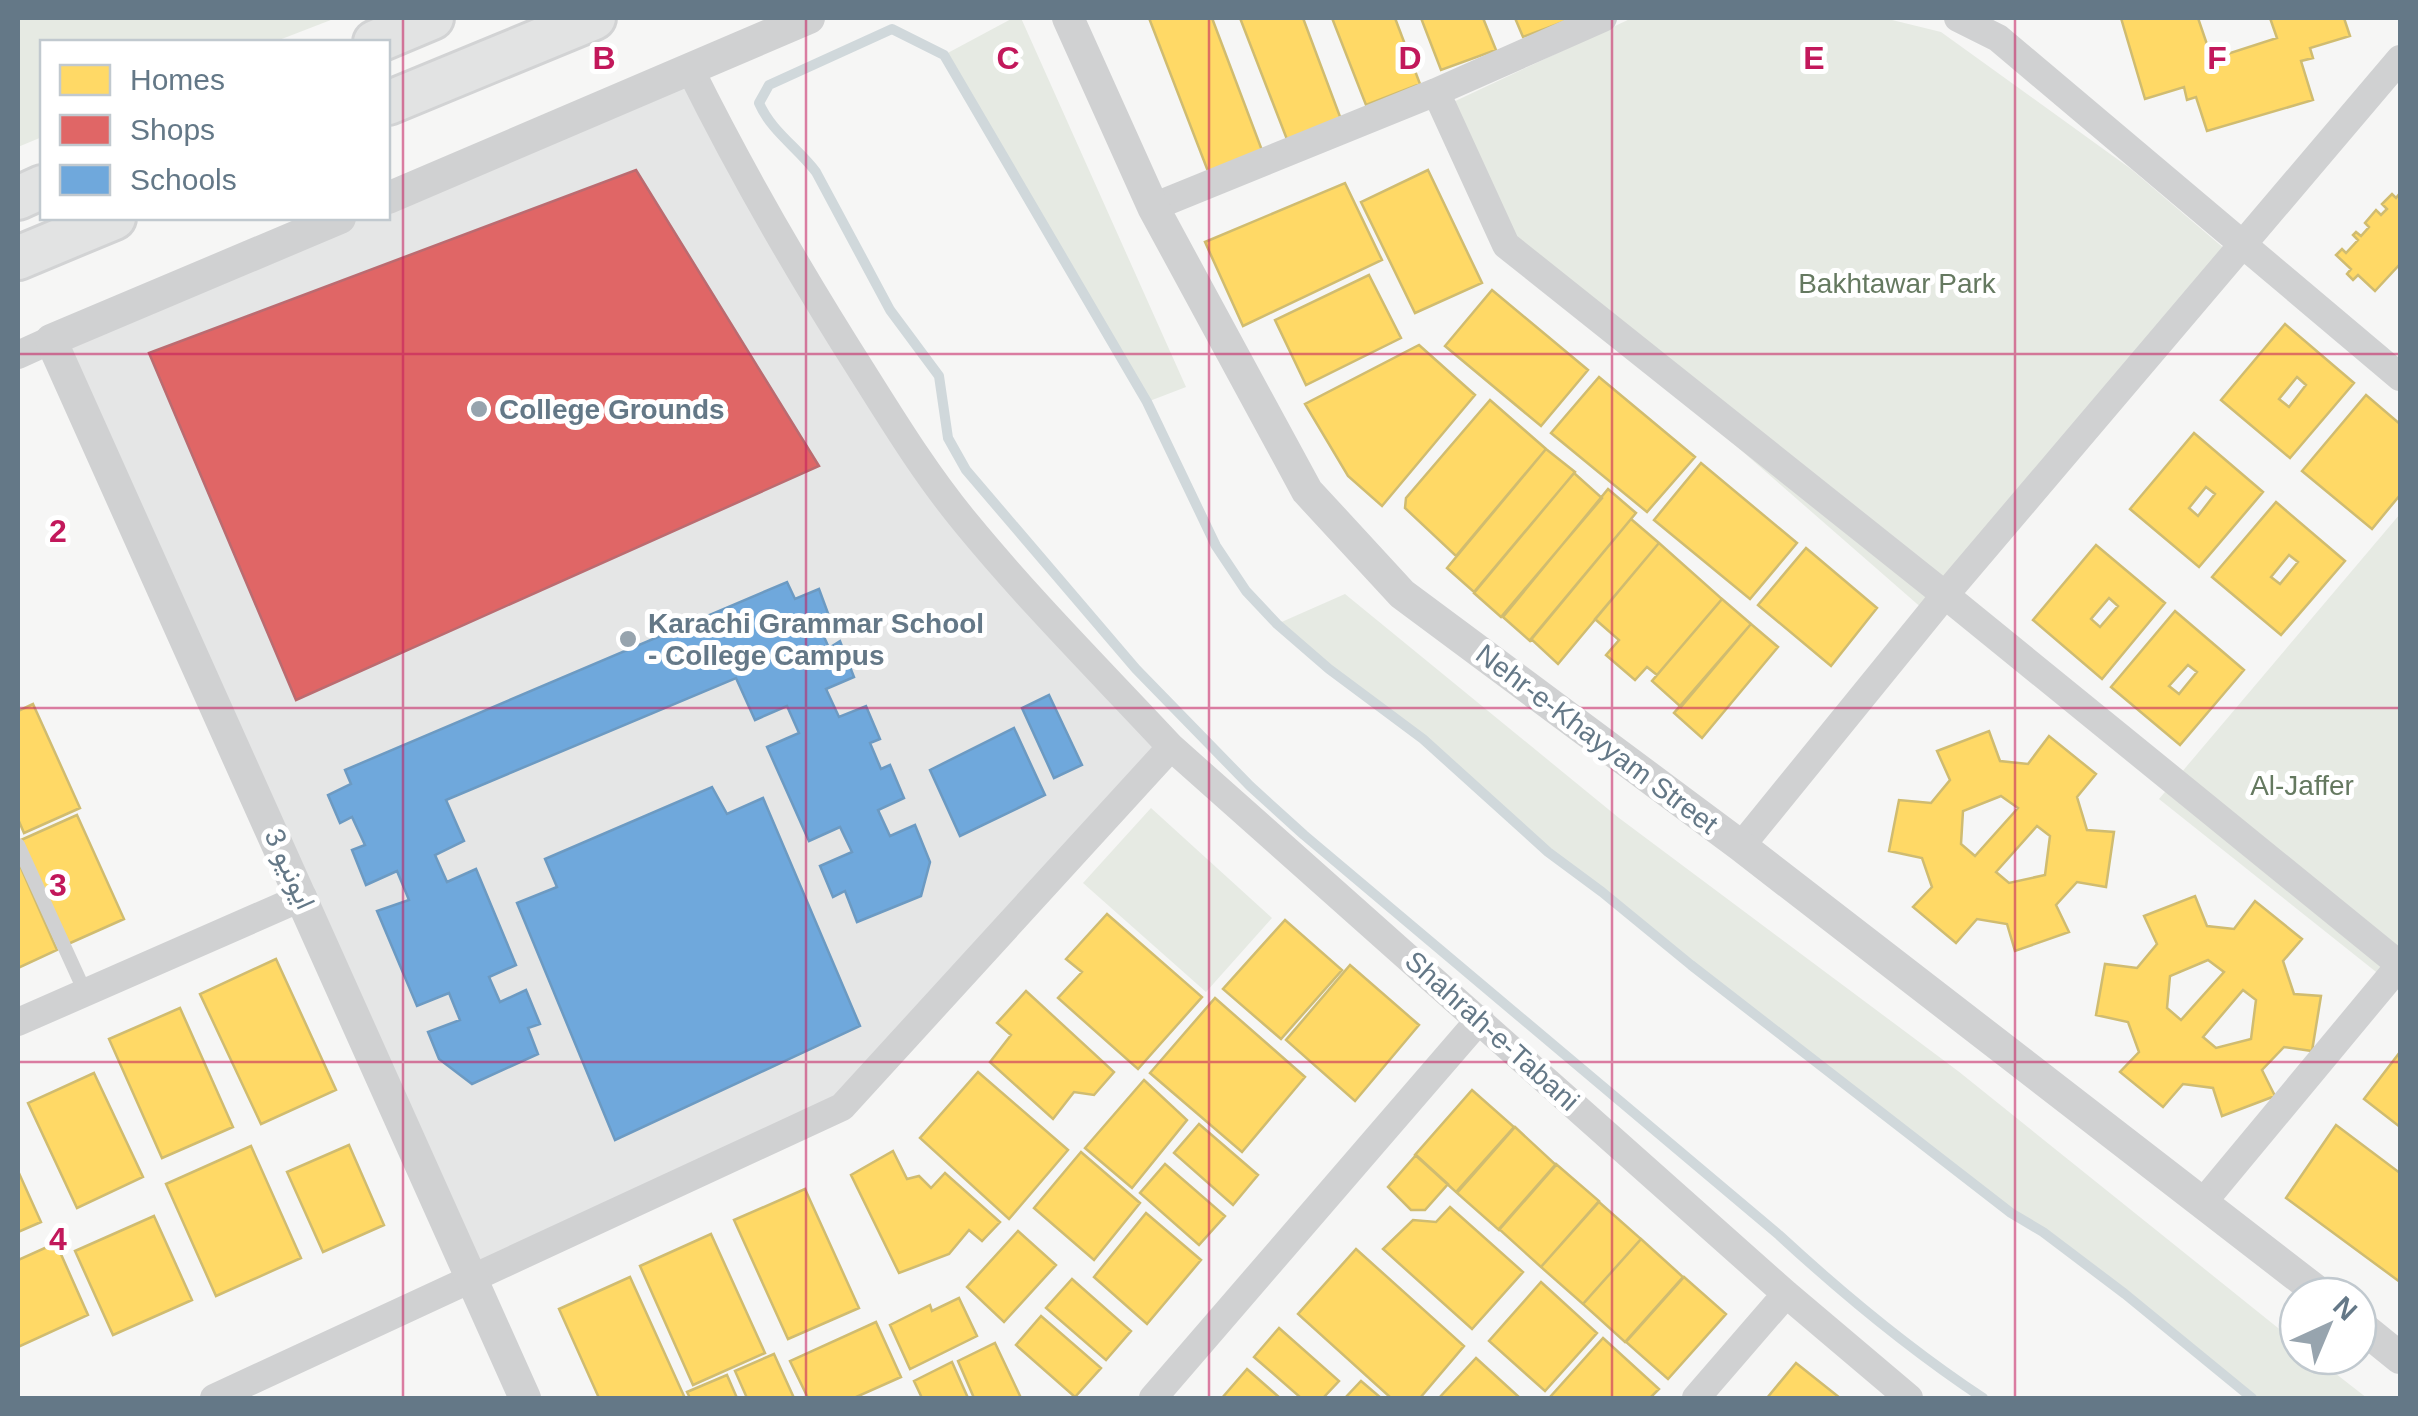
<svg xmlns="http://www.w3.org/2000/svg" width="2418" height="1416" font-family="Helvetica,Vazirmatn,sans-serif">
<rect width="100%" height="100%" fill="#f6f6f5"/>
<path fill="#e5e6e6" d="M690,69l229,392 252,286 -329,360 -369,173 -422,-940 289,-122h48v-20z"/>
<path fill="#e6eae3" d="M18,18h318l-62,24h-232v95l-24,10z
M1013,18h8l165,369 -39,15 -203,-347z
M1632,18h252l57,14 190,137 95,81 -302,360 -418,-365 -74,-133z
M2400,514v456l-10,13 -231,-184z
M1345,594l274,224 339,253 340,273v12h15l54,42h-115l-127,-104 -82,-62 -32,-19 -320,-248 -89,-73 -36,-25 -143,-128 -94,-70 -52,-45z
M1151,808l121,110 -66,74 -123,-109z"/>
<path fill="#ffd966" stroke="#d0bc70" stroke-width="2.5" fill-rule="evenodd" d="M1149,18h63l51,135 -54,21z
M1240,18h63l39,104 -54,20z
M1332,18h63l25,66 -54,21z
M1421,18h62l13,32 -55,20z
M1515,18h59l-51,19z
M2121,18h77l14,41 65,-21 -7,-20h74l6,18 -40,12 3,10 -12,3 12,39 -106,31 -11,-34 -9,3 -3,-13 -39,12z
M1428,170l54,113 -67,30 -54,-111z
M1345,183l37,77 -139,66 -38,-84z
M2400,193v71l-25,27 -17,-16 -5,5 -6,-6 4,-5 -15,-14 6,-6 4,4 12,-13 -5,-5 3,-3 5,4 8,-9 -4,-4 11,-13 5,5 6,-6 -5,-5 10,-10 4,4z
M1369,275l32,63 -95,47 -31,-65z
M1492,290l96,80 -47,56 -96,-80z
M2285,324l69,59 -64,75 -69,-58z
M1419,345l56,50 -93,111 -34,-30 -43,-72z
M1599,377l96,80 -48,55 -96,-79z
M2297,377l9,8 -17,22 -10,-8z
M2366,395l34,29v71l-28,34 -70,-58z
M1490,400l56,49 -90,107 -51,-48 1,-10z
M2194,433l69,59 -64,75 -69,-58z
M1546,449l29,23 -101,120 -27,-24z
M1701,463l96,80 -47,56 -96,-79z
M1574,473l28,25 -101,119 -27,-24z
M2206,487l9,7 -17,22 -9,-8z
M1608,489l28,24 -106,128 -27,-24z
M2276,502l69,59 -64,74 -69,-58z
M1631,519l28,24 -101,121 -27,-25z
M1659,543l63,56 -65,76 -10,-8 -12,13 -29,-25 13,-15 -24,-21z
M2096,545l69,58 -63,76 -69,-59z
M1806,548l71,60 -46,58 -73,-61z
M2289,555l9,7 -18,22 -9,-7z
M2109,598l9,8 -18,21 -9,-8z
M1722,599l29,25 -70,83 -29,-26z
M2175,611l69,59 -64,75 -69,-58z
M1751,624l27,23 -76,91 -28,-25z
M2188,665l9,7 -18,22 -10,-8z
M33,704l47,104 -56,25 -6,-14v-108z
M1989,731l11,30 28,3 21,-28 47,38 -19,23 10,33 27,2 -8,55 -29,-5 -21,23 13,27 -54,19 -8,-27 -30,-5 -21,24 -43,-36 19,-20 -10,-29 -33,-7 10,-51 32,3 19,-23 -13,-29zM2001,796l17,12 -43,48 -14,-12 2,-33zM2037,826l13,10 -5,39 -36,8 -13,-11z
M77,815l47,104 -56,25 -47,-104z
M18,861l39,89 -39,18z
M2195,896l12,30 27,3 21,-28 47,38 -19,22 11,33 27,2 -9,55 -28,-4 -22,23 13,26 -53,20 -9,-28 -30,-4 -20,23 -43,-35 19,-20 -11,-30 -32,-7 9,-51 32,4 20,-24 -13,-28zM2208,960l16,12 -43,48 -14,-12 3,-32zM2243,990l13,10 -5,39 -35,9 -13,-11z
M1107,914l95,83 -64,72 -80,-71 24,-26 -16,-13z
M1285,920l57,50 -61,69 -58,-50z
M276,959l60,131 -75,34 -61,-130z
M1350,965l69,60 -64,76 -69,-61z
M1026,991l88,81 -20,23 -20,-3 -21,27 -63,-57 21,-27 -14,-12z
M1215,998l90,79 -63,75 -92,-79z
M180,1008l53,119 -71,31 -53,-119z
M2400,1052v75l-36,-28z
M978,1072l90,78 -59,69 -89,-81z
M94,1073l49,104 -66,31 -49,-105z
M1144,1080l43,40 -55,68 -47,-40z
M1472,1090l42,37 -58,65 -41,-37z
M1199,1124l59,51 -25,30 -59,-52z
M2336,1125l64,48v109l-114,-84z
M1515,1127l41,38 -57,65 -42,-37z
M349,1145l35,80 -61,27 -36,-80z
M251,1146l50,112 -85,38 -50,-112z
M893,1151l14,28 12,-3 12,12 14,-15 55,49 -18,19 -13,-11 -20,24 -50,19 -48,-98z
M1081,1152l59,51 -46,57 -60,-52z
M1416,1155l32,29 -23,26h-14l-23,-23z
M1165,1164l60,52 -26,29 -59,-52z
M1556,1164l43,37 -58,66 -42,-38z
M18,1171l23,51 -23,10z
M805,1189l54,119 -71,31 -54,-119z
M1599,1202l42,37 -58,65 -42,-37z
M1450,1207l73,65 -51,57 -89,-80 30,-29 23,2z
M1146,1213l55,47 -54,64 -53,-47z
M154,1216l38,84 -79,35 -38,-84z
M1018,1231l38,34 -52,57 -37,-35z
M711,1234l54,119 -72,32 -53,-119z
M1641,1239l42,38 -58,65 -42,-38z
M56,1243l32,72 -70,32v-87z
M1356,1249l108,97 -44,52h-29l-93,-84z
M630,1277l54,119 -6,2h-79l-40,-89z
M1684,1277l42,37 -58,65 -42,-37z
M1072,1279l59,52 -25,29 -60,-52z
M1541,1282l56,51 -52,58 -56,-50z
M959,1298l18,38 -67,33 -20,-44 40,-20 2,6z
M1041,1316l60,52 -26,29 -59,-52z
M876,1322l25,55 -47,21h-46l-18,-37z
M1279,1328l60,53 -16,17h-22l-47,-41z
M1603,1338l56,51 -9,9h-97l-2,-2z
M995,1343l26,55h-47l-16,-37z
M774,1354l20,44h-47l-12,-27z
M1476,1358l44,40h-81z
M952,1362l16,36h-46l-8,-17z
M1796,1363l44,35h-73z
M1247,1369l33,29h-58z
M727,1375l10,23h-47l-3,-6z
M1361,1381l20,17h-36z"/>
<path fill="#e06666" stroke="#bb6b70" stroke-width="2.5" d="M636,170l183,296 -523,234 -147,-347z"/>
<path fill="#6fa8dc" stroke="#6c9ac2" stroke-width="2.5" d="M787,582l8,17 24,-10 10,27 -12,5 12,27 11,-7 14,36 -28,12 13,28 27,-11 14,33 -10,4 11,26 9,-4 14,33 -26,12 12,26 25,-11 15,37 -9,34 -64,26 -12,-31 -12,6 -13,-31 32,-14 -12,-25 -31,14 -42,-94 32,-14 -12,-27 -32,14 -19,-42 -290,122 18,41 -29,14 12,27 29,-13 40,96 -27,12 11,25 26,-12 14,34 -12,4 10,26 -66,30 -33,-25 -11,-27 32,-12 -11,-27 -32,13 -40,-95 32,-11 -12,-29 -31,14 -14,-35 13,-5 -13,-28 -12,6 -12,-28 23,-11 -6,-14z
M1049,695l33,70 -28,13 -32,-70z
M1014,728l31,67 -85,41 -30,-66z
M712,787l15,27 36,-16 97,228 -245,114 -98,-237 40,-16 -12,-28z"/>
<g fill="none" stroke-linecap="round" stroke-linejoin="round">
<path stroke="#d0d8db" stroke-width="10" d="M1983,1398c-74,-49 -139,-103 -204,-163l-475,-400 -54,-49 -114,-117 -170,-199 -18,-32 -9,-62 -49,-66 -74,-138c-18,-24 -45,-41 -57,-69l10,-18 123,-56 52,26 203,347 69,144 30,45 31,33 52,45 94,70 125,113 54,40 89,73 320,248 32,19 82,62 127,104"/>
<g stroke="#d2d3d4" stroke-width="48">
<path id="primary" d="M375,42l57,-24
M388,103l206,-85
M18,198l24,-11
M18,258l96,-40"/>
</g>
<path stroke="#d0d1d2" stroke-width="14" d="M18,845l67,147"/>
<path stroke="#d0d1d2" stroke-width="28" d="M1958,18l40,20 402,339
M690,69c52,105 110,205 173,304 32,51 64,103 103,150 64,78 136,150 205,224
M1436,92l70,153 439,350 455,370 -196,236
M1153,207l283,-115 167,-74
M18,355l33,-15
M1741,846l204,-251 455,-536
M18,1022l285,-125
M214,1398l628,-291 329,-360 615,547 123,104
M1153,1398l327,-379
M1696,1398l90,-104"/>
<path stroke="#d0d1d2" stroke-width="32" d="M1068,18l85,189 154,284 95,103 339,252 582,450
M388,198l421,-180
M340,218l-289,122 474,1058
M2358,1324l42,34"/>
<use href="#primary" stroke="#e2e3e3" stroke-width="42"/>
</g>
<path fill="none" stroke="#c2185b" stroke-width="2.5" stroke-opacity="0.55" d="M403,18v1380M806,18v1380M1209,18v1380M1612,18v1380M2015,18v1380M18,354h2382M18,708h2382M18,1062h2382"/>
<g fill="#97a4ae" stroke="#fff" stroke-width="4">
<circle cx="479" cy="409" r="10"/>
<circle cx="628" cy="639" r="10"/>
</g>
<g text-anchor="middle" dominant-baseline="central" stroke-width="10" stroke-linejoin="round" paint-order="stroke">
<g font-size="28" fill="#657960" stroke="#fff">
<text x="1897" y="283">Bakhtawar Park</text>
<text x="2302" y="785">Al-Jaffer</text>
</g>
<g font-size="28" font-weight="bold" fill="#647887" stroke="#fff" text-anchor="start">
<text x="499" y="409">College Grounds</text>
<text x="648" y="623">Karachi Grammar School<tspan x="648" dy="32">- College Campus</tspan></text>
</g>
<g font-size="28" fill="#647887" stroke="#fff">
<text transform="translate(1597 739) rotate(37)">Nehr-e-Khayyam Street</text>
<text transform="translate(290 869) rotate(66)">ایونیو 3</text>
<text transform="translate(1492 1031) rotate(42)">Shahrah-e-Tabani</text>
</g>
</g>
<g font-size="32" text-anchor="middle" font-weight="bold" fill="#c2185b" stroke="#fff" stroke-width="10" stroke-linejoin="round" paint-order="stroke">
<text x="604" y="69">B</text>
<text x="1008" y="69">C</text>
<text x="1410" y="69">D</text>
<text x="1814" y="69">E</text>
<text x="2217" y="69">F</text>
<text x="58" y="542">2</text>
<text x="58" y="896">3</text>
<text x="58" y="1250">4</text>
</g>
<rect width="2418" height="1416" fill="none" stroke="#647887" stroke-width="40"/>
<rect x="40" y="40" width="350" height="180" fill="#ffffff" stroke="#c1c9cf" stroke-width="2.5"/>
<rect x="60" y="65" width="50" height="30" fill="#ffd966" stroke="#c1c9cf" stroke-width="2.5"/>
<text x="130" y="90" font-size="30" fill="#647887">Homes</text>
<rect x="60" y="115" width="50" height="30" fill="#e06666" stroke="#c1c9cf" stroke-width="2.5"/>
<text x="130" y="140" font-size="30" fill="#647887">Shops</text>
<rect x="60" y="165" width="50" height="30" fill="#6fa8dc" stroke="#c1c9cf" stroke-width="2.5"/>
<text x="130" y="190" font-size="30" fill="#647887">Schools</text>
<g transform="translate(2328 1326) rotate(44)"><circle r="48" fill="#ffffff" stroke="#c1c9cf" stroke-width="2.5"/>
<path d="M0-8L18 38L0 25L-18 38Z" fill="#97a4ae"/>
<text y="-15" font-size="28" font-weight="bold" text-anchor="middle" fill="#647887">N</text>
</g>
</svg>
